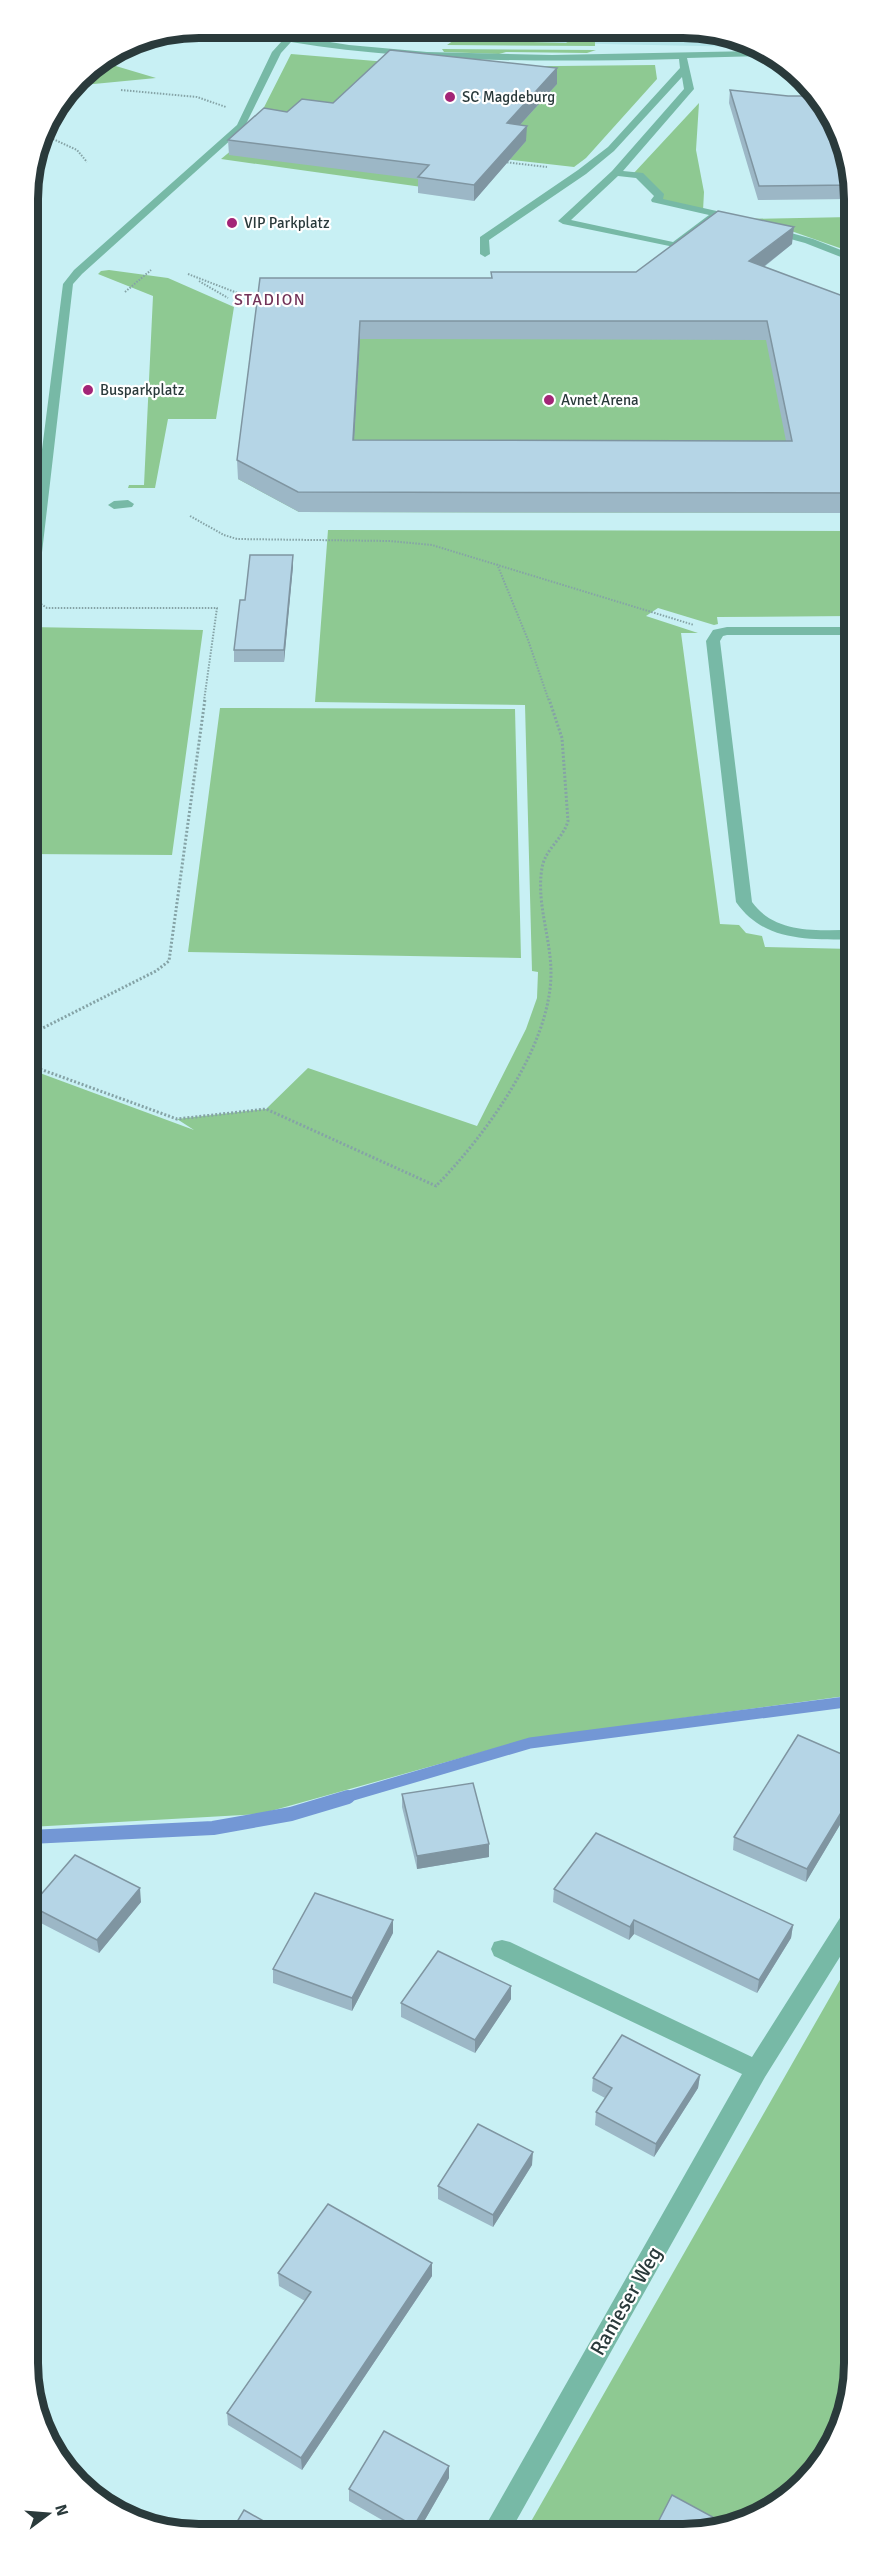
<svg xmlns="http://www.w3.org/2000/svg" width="881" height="2562" font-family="Signika,sans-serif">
<rect width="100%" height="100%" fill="#c8f0f4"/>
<path fill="#b2e3e8" d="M261,27l455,3 31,17 -294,-6 -28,-4 -14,3 -23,-4 -6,5 -45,-3z"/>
<path fill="#8ec992" d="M457,38l4,2 105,3c9,-7 19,-7 29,-1v4l-148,-1z
M442,49l154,1 -9,3 -81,-1 -7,2 -55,-2z
M291,54l157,13 207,-2 2,14 -71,79 -12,9 -97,-11 -55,31 -201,-28 29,-24z
M99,61l57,17 -83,8 12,-16z
M699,103l-3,47 8,42 -1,19 -47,-11 3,-3 -26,-23z
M851,217v35l-57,-20 -52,-13z
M109,270l59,8 66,29 -18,112h-48l-13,69h-27l1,-3h15l9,-189 -55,-22 3,-3z
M851,318v191l-8,4 -544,-1 -61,-33 20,-158z
M328,530l523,1v85l-134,1 1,7 -4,1 -56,-17 -12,8 52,17h-17l39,291 19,1 7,8 16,3 3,11 87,2 1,746 -324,44 -269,75 -230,13 -1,-758 165,61 -17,-11 89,-10 42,-41 169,58 49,-97 11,-31 1,-26 -6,-1 -7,-266 -210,-3z
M28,627l175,3 -31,225 -144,-1z
M220,708l295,1 6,249 -333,-6z
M853,1957l1,417 -13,55 -29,47 -44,36 -52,20h-191z"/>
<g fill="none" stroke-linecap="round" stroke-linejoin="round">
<path stroke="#7397d5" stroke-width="11" d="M343,1798l187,-55 323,-42"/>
<path stroke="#7397d5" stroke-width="14" d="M30,1837l183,-9 78,-14 57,-17"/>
<path stroke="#85a3a6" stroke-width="2" stroke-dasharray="1.5 1.5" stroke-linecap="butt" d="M121,90l76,7 29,10
M42,134l35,16 10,12
M504,162l43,5
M188,274l52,20
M199,281l29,17
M125,292l26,-22
M190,516l34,19 13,4 153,2 42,4 262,80
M497,564l31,76 21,61
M41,604l6,4h170l-13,93"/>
<path stroke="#85a3a6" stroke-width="3" stroke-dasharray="2 2" stroke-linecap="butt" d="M29,1035l127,-64 13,-10 36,-262
M29,1065l148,54 89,-10 170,77c49,-50 115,-140 115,-213 0,-35 -15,-70 -9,-105 3,-19 21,-29 26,-47l-6,-83 -13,-39"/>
<path fill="#77b9a6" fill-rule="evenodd" d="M197,27l33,6 5,3 -5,3 -44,-9z
M215,27h20l114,18 78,7 125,3 203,-4 8,5 -76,2 7,31 -71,82 20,2 21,21 -1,5 58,13v4l-42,32 -116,-24 -5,-3 54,-50 72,-82 -2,-12 -68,74 -28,23 -97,66 1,14 -5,3 -5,-3v-17l98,-67 30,-23 72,-79 -1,-9c-130,3 -259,4 -388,-17l-10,11 -37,75 -162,146 -9,10 -35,303 -2,3h-8v-30l35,-276 11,-14 163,-145 35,-73 10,-11zM618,176l18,2 18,18 -3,4 1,2 57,13 -36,27 -102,-22z
M769,227l44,12 38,15v7l-46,-18 -40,-11 -1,-2z
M128,500l6,4 -2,3 -18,2 -6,-4 6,-4z
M727,627h124v8h-124l-4,1 -3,5 32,261c23,32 64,28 100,28v10c-45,-1 -88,2 -116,-38l-30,-261 7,-11z
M853,1908v28l-88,141 -255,455h-28l260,-458 -248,-118 -3,-7 3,-7 8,-2 8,2 242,115 93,-147z"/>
</g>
<path fill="#9cb7c6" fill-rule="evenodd" d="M557,84l-37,41 6,16 -52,60 -56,-8v-14l-189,-24 -1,-15 59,-28 46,-9z
M730,90l121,80v29l-93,1 -29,-97z
M792,244l-28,23 87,32v210l-8,4 -544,-1 -61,-33 -1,-19 23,-182h231l145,-6zM360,339l406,1 20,101 -432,-1z
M293,566l-9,96h-50v-12l11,-50z
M853,1759v44l-47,79 -73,-32 1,-13z
M402,1794l87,50v13l-72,12 -15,-62z
M554,1889l239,36 -2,13 -34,55 -123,-59 -5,6 -76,-38z
M141,1902l-42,51 -66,-34 -2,-13z
M393,1933l-41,78 -79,-28v-14z
M511,1986v13l-36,54 -74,-36v-14z
M700,2075l-2,13 -44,69 -59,-32 1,-13 9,-14 -13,-7 1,-13z
M532,2165l-39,62 -55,-28v-13z
M432,2263v13l-130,194 -74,-45 -1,-12 78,-112 -26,-15 -1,-13z
M449,2478l-31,54h-15l-54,-31v-12z"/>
<path fill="#7f95a1" d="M649,30h13l-13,2z
M557,68v16l-50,55v-16z
M527,126l-1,15 -52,60v-16z
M794,227l-2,17 -44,35 1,-18z
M360,321v18l-7,120v-19z
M851,491v18l-8,4 2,-20z
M293,555v11l-9,96v-12z
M853,1793v10l-47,79 1,-13z
M489,1844v13l-72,12v-13z
M140,1888l1,14 -42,51 -2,-13z
M393,1920v13l-41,78v-13z
M634,1920v14l-5,6 1,-13z
M793,1925l-2,13 -34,55 2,-13z
M511,1986v13l-36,54v-13z
M700,2075l-2,13 -44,69 2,-13z
M533,2152l-1,13 -39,62v-12z
M432,2263v13l-130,194 -1,-12z
M449,2466v12l-31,54h-4v-6z"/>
<path fill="#b5d5e6" stroke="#7f95a1" stroke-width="1.5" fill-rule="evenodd" d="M390,50l167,18 -50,55 20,3 -53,59 -56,-8 11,-12 -201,-25 36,-32 23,4 15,-13 31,4z
M730,90l58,6h26l31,58 6,16v15l-92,1z
M718,211l76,16 -45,34 102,38v192l-6,2 -547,-1 -61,-32 23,-182h232l-1,-6h145zM360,321h407l25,120 -439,-1z
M250,555h43l-9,95h-50l6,-50h5z
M798,1735l55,24v34l-46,76 -73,-32z
M473,1783l16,61 -72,12 -15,-62z
M596,1833l197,92 -34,55 -125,-60 -4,7 -76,-38z
M75,1855l65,33 -43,52 -66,-34z
M315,1893l78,27 -41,78 -79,-29z
M438,1951l73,35 -36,54 -74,-37z
M622,2035l78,40 -44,69 -60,-32 16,-24 -19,-10z
M478,2124l55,28 -40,63 -55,-29z
M328,2204l104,59 -131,195 -74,-45 84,-121 -33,-19z
M384,2431l65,35 -35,60 -65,-37z
M672,2495l50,27 -5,9 -64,1z
M244,2510l39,22h-52z"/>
<g fill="#a32577" stroke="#fff" stroke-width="2">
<circle cx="450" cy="97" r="6"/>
<circle cx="232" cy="223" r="6"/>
<circle cx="88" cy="390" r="6"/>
<circle cx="549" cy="400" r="6"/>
</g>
<g text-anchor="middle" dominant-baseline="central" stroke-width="4.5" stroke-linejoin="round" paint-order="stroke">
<g font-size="15" fill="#2a3a3b" stroke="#fff" text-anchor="start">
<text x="462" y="97">SC Magdeburg</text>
<text x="244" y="223">VIP Parkplatz</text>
<text x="100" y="390">Busparkplatz</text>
<text x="561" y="400">Avnet Arena</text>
</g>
<g font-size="16" letter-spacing="1.5" fill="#723358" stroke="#fff">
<text x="270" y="300">STADION</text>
</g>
<g font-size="21" fill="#2a3a3b" stroke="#fff">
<text transform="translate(626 2301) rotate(-60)">Ranieser Weg</text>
</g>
</g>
<path d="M0 0H881V2562H0ZM199 38H683A161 161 0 0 1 844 199V2363A161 161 0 0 1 683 2524H199A161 161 0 0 1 38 2363V199A161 161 0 0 1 199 38Z" fill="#fff" fill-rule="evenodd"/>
<path fill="none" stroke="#2a3a3b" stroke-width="8" d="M199 38H683A161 161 0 0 1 844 199V2363A161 161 0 0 1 683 2524H199A161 161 0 0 1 38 2363V199A161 161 0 0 1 199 38Z"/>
<g transform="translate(48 2514) rotate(74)" stroke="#ffffff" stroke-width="4.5" paint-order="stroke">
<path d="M0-4.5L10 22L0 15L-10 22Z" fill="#2a3a3b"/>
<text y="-9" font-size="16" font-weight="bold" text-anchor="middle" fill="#2a3a3b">N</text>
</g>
</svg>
